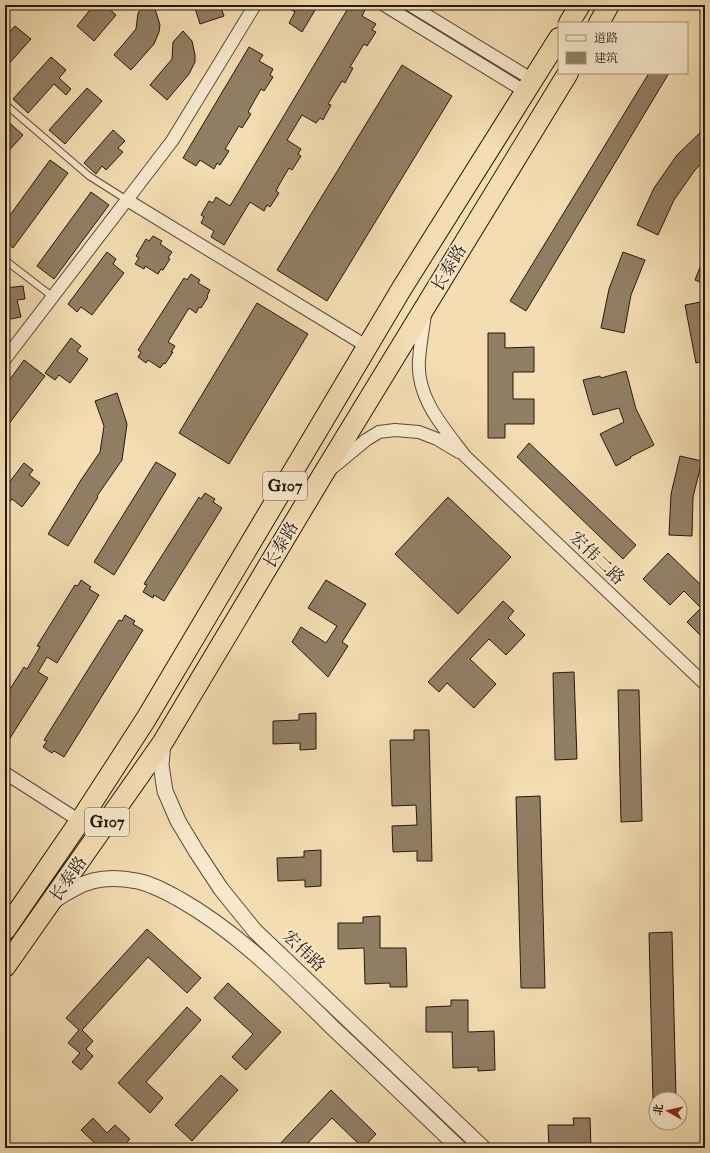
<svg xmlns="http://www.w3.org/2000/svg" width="710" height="1153" font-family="'IM FELL Double Pica','Noto Serif SC',serif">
<rect width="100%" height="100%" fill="#f4ddb2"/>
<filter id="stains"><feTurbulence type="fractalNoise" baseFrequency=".005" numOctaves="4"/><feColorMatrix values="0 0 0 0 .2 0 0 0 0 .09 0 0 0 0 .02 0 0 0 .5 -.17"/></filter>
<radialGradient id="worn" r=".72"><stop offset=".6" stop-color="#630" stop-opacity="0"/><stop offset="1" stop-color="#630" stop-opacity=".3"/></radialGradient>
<path fill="#917f64" stroke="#251910" d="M94,5h11l11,10 -22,26 -17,-15z
M144,5h8l4,7 4,13 -1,7 -5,12 -23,26 -17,-15 22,-26 2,-16z
M194,5h26l4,11 -24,8z
M283,5h35l-16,27 -13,-9 6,-11z
M350,5h7l8,5 -3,6 14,8 -4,6 4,2 -9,14 -3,-2 -14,23 3,1 -8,15 -3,-2 -14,23 3,1 -8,15 -3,-2 -4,5 -14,-8 -15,25 14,9 -3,5 3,2 -9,14 -3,-2 -10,17 -3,6 3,2 -9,14 -3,-2 -3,6 -14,-9 -26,43 -13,-8 3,-6 -13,-8 3,-6 -3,-2 8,-14 4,2 3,-6 14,9z
M15,26l16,13 -26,29v-31z
M183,31l9,10 3,14v7l-6,12 -22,26 -17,-15 22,-26 1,-17z
M249,47l14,8 -4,6 14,8 -3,6 3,2 -9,14 -3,-2 -13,23 3,2 -9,14 -3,-2 -14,23 4,2 -9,14 -3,-2 -3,6 -14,-9 -4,6 -13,-8z
M51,57l15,13 -7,8 12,11 -5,6 -12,-11 -26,29 -15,-14z
M402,65l50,31 -125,205 -50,-31z
M649,73h20l-143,238 -16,-10z
M87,88l15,13 -37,43 -16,-14z
M5,119l18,16 -18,20z
M705,128v32l-10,10 -21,30 -16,35 -21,-10 17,-37 23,-33z
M113,130l12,11 -7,7 5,4 -17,18 -4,-4 -6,8 -12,-11z
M50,160l18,13 -55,75 -8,-7v-19z
M91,192l18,13 -55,74 -17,-13z
M153,236l9,5 -2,3 12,8 -4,6 2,1 -7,11 -2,-1 -3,5 -13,-8 -1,3 -9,-5 4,-6 -3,-2 10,-17 3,2z
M107,252l9,7 -3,5 11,9 -32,42 -11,-8 -4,5 -9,-8z
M623,252l22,8 -14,35 -7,38 -23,-5 8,-39z
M704,257h1v27l-10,-4z
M191,274l9,6 -2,3 12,7 -3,6 1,1 -7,11 -2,-1 -3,6 -7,-5 -21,34 7,4 -4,6h2l-8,12 -1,-1 -4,5 -12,-8 -2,3 -8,-6 3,-5 -3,-2 46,-72 3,2z
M23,286l2,13 -8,1 4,17 -16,3v-32z
M701,302l4,20v39l-9,2 -11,-58z
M257,303l51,31 -79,130 -50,-31z
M488,333h17v15l29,-1v25h-21v27h21v25h-29v14h-17z
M71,338l10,8 -4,5 11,8 -18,24 -11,-8 -4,5 -10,-7z
M24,360l21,16 -40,53v-43z
M626,371l10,38 18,36 -24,12 1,1 -15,8 -16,-32 24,-12 -5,-14 -26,7 -10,-35 17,-4 1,2z
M117,393l10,31 -5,36 -25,36 1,1 -30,49 -20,-12 33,-54 19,-28 4,-26 -9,-25z
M529,443l107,102 -13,14 -106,-102z
M680,456l22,5 -9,36 -1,39 -23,-1 2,-41z
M156,462l20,12 -62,101 -20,-13z
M24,463l9,7 -4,5 11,8 -18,24 -10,-8 -7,9v-20z
M205,493l10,6 -2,3 9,6 -58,93 -10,-6 -1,3 -10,-6 4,-7 -3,-1 55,-87 2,2z
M448,497l63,60 -53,57 -63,-60z
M668,553l37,36v51l-18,-18 14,-14 -17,-17 -14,14 -27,-26z
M81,580l10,7 -2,2 10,6 -42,68 -10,-6 -9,15 10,6 -43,68v-49l19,-30 3,2 13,-22 -3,-1 38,-61 3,1z
M326,580l40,24 -24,38 6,4 -20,31 -36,-35 9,-15 25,16 11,-17 -29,-18z
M503,601l11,10 -6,7 17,17 -19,20 -17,-16 -19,20 26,25 -22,24 -27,-25 -8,9 -11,-10z
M125,615l10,6 -2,3 10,6 -79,127 -10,-6 -2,2 -9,-6 4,-6 -3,-1 75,-120 3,1z
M574,672l3,87 -22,1 -2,-87z
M618,690h21l3,131 -21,1z
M316,713v36l-16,1v-7l-27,1v-23l26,-1v-6z
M414,730h15l3,131h-15v-10l-24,1 -1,-26 25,-1 -1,-20 -24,1 -2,-66h24z
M540,796l5,192h-24l-5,-191z
M321,850v36l-16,1v-7l-27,1 -1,-23 27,-1v-6z
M380,916v32h26l1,39h-17v-4l-25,1 -1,-36 -26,1v-26h25v-6z
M147,929l54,49 -14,15 -39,-36 -66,73 11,11 -7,8 7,7 -12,14 -9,-8 8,-9 -12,-10 11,-13 -13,-12z
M672,932l4,167h-23l-4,-166z
M228,983l53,49 -35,38 -14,-13 21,-23 -39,-36z
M451,1000h17v32l26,-1 1,39 -17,1v-4l-25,1 -1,-36h-26v-25l25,-1z
M187,1007l14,13 -55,62 17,16 -13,15 -32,-30z
M221,1075l17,15 -46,51 -17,-16z
M331,1090l45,44 -13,14 -31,-30 -29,30h-27z
M93,1118l14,15 8,-8 15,14 -8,9h-22l-19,-18z
M573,1118h17l1,30h-42l-1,-23h26z"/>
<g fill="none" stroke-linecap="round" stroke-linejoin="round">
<g stroke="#594a38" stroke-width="8">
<path id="service" d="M5,104l84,72 38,24
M5,260l48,37"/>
</g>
<g stroke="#594a38" stroke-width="14">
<path id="minor" d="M384,5l142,87
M410,5l123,75
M127,200l241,147
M425,314c-2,15 -5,31 -6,46 -3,38 25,68 46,96l240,228
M5,359l167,-218 83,-136
M332,468l34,-28 13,-8 16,-2 24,2 18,7 22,13
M5,773l75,48"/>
</g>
<g stroke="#594a38" stroke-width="17">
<path id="tertiary" d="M163,742l-2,23 4,26 13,30 18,30 25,38 34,42 228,217
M55,900c28,-19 47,-26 82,-19 15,3 29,11 42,18 59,33 107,83 155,130 42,39 83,79 125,119"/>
</g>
<g stroke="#251910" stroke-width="22">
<path id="trunk" d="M569,23l11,-18
M599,23l10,-18
M5,930l75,-109 66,-102 256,-431 157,-250
M5,967l158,-225 159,-266 246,-403"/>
</g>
<use href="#service" stroke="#f8e9cd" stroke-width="6"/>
<use href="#minor" stroke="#f8e9cd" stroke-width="12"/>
<use href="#tertiary" stroke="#f8e9cd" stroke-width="15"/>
<use href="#trunk" stroke="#f4ddb2" stroke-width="20"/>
</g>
<g text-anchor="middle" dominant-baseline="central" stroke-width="3.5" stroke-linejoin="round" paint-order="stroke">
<g fill="#f8e9cd" stroke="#645749" stroke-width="1">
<rect x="263" y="472" width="44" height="28" rx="3"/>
<rect x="85" y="808" width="44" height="28" rx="3"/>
</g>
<g font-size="16" font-weight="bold" fill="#251910">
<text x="285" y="486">G107</text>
<text x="107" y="822">G107</text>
</g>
<g font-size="17" fill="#251910" stroke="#f8e9cd">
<text transform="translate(449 268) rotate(-59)">长泰路</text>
<text transform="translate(281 545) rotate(-59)">长泰路</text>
<text transform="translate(597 558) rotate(44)">宏伟二路</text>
<text transform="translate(68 879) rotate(-55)">长泰路</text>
<text transform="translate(304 951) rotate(44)">宏伟路</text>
</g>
</g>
<rect width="710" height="1153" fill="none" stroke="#f4ddb2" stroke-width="20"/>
<rect x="6" y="6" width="698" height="1141" fill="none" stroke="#251910" stroke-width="2"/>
<rect x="10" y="10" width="690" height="1133" fill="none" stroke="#251910"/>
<rect x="558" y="22" width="130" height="52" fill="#f8e9cd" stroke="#a49681"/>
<rect x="566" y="35" width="20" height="6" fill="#f8e9cd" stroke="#a49681"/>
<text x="594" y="42" font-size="12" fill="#251910">道路</text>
<rect x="566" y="52" width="20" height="12" fill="#917f64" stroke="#a49681"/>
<text x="594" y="62" font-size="12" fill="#251910">建筑</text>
<g transform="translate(668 1111) rotate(278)"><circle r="19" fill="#f8e9cd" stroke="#a49681"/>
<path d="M0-3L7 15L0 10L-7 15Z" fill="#8f2418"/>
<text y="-6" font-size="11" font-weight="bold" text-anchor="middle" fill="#251910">北</text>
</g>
<rect width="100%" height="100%" filter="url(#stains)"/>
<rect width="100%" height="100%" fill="url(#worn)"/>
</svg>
